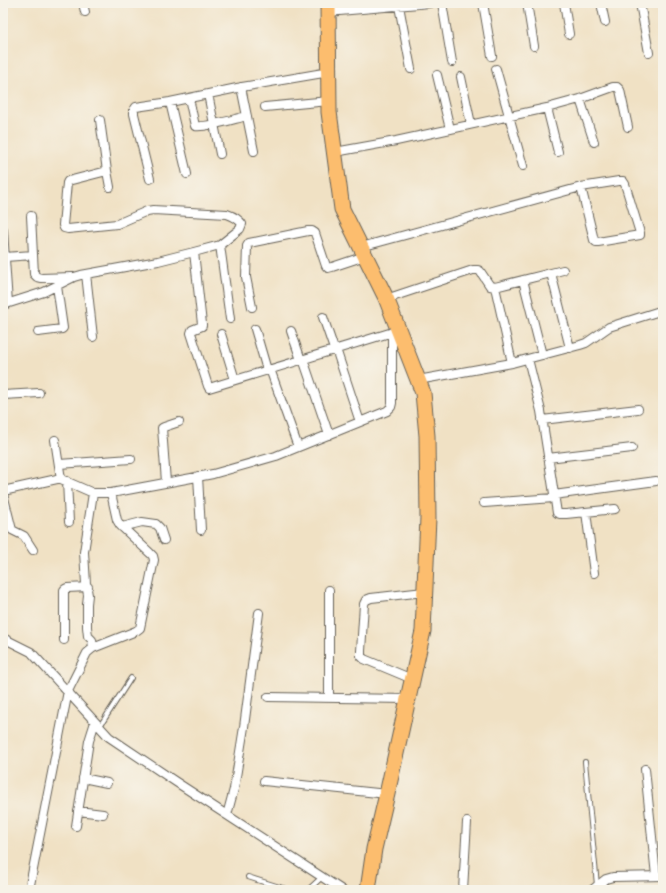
<svg xmlns="http://www.w3.org/2000/svg" width="666" height="893" font-family="'IM FELL Double Pica',serif">
<rect width="100%" height="100%" fill="#f7f3e8"/>
<filter id="ink" filterUnits="userSpaceOnUse"><feTurbulence type="fractalNoise" baseFrequency=".025" numOctaves="2"/><feDisplacementMap in="SourceGraphic" scale="8" xChannelSelector="R" yChannelSelector="G"/><feConvolveMatrix kernelMatrix="1 2 1 2 8 2 1 2 1" color-interpolation-filters="sRGB"/></filter>
<filter id="wash" filterUnits="userSpaceOnUse"><feTurbulence type="fractalNoise" baseFrequency=".012" numOctaves="4" result="noise"/><feDisplacementMap in="SourceGraphic" scale="16" xChannelSelector="R" yChannelSelector="G"/><feGaussianBlur stdDeviation="0.9" result="paint"/><feColorMatrix in="noise" values="0 0 0 0 0 0 0 0 0 0 0 0 0 0 0 0 0 1.4 0 .05"/><feComposite in="paint" operator="in"/></filter>
<g filter="url(#wash)">
<rect width="100%" height="100%" fill="#f0e1c4"/>
</g>
<g filter="url(#ink)">
<g fill="none" stroke-linecap="round" stroke-linejoin="round">
<g stroke="#666157" stroke-width="6">
<path id="lane" d="M100,726l31,-48
M585,762l12,123
M248,877l41,13
M308,890l14,-13"/>
</g>
<g stroke="#666157" stroke-width="10">
<path id="street" d="M83,3l2,9
M442,3l10,59
M483,3l9,53
M527,3l7,43
M564,3l5,31
M601,3l4,19
M640,3l9,50
M399,6l12,63
M328,12l102,-9
M496,69l27,97
M437,75l13,54
M461,77l10,47
M241,87l13,64
M208,94l12,60
M189,98l6,28c12,2 39,-7 52,-10
M580,99l14,43
M170,102l17,72
M265,107l64,-6
M547,108l11,44
M100,120l7,51 3,16
M335,152l61,-11 151,-33 33,-9 33,-12h4l3,3 8,37
M150,179l-16,-65v-4l2,-3 34,-5 72,-15 87,-15
M31,216l3,58 3,3 4,1 31,-1
M3,230l5,73
M220,245l10,74
M361,247l220,-60 38,-6h4l2,3 15,49v2l-42,7h-2l-2,-2 -13,-53
M194,252l8,72v2l-10,4 -1,3 17,53 1,2 187,-57
M5,257l28,-2
M551,273l19,75
M86,274l7,63
M523,280l19,75
M495,287l17,76
M386,299l87,-29h5l2,1 10,15 5,1 68,-17
M3,305l41,-13 30,-15 7,-2 77,-14 36,-9 26,-7 20,-16 2,-5c-4,-6 -9,-8 -15,-10l-74,-4 -6,1 -30,13 -49,5 -4,-1 -1,-3 4,-42 1,-2 39,-10
M252,307l-6,-30 1,-31 2,-3 59,-12h4l3,2 11,33 2,2 4,-1 33,-11
M323,317l11,32
M255,329l12,41
M291,331l10,29
M38,332l24,-3 1,-1 -6,-42
M221,334l14,46
M336,349l24,73
M303,359l26,76
M528,359l13,52 16,102 3,1h6l49,-5
M270,369l28,78
M418,380l94,-17 68,-18 6,-2 23,-16 54,-17
M3,395l36,-2
M542,420l96,-11
M55,440l6,39
M548,458l84,-10
M59,464l72,-5
M198,476l3,54
M67,481l2,41
M166,482l-4,-54 2,-1 15,-5
M3,491l54,-12h4l32,14h18l102,-19 63,-18 111,-45 4,-4 1,-4v-71
M3,494l9,36 12,6 9,14
M554,495l102,-14
M484,503l70,-5
M586,512l8,61
M122,527l20,-5 14,2 4,4 4,12
M3,638l28,14 78,85 67,45 166,108
M64,640v-50l1,-1 2,-1 21,-1
M93,648l43,-17 4,-3 14,-68 -1,-4 -3,-3 -30,-28 -3,-5 -6,-27
M412,679l-48,-20 -3,-3v-5l3,-47 2,-4 5,-2 53,-6
M268,697l140,2
M329,698v-108
M645,769l11,107
M83,778l24,5
M264,781l123,13
M78,811l25,3
M227,815l7,-26 10,-62 15,-114
M76,826l13,-85 6,-19
M29,890l39,-199 19,-38 6,-5 -1,-8 -4,-4 -1,-9v-23l1,-9 -2,-11 -2,-32 9,-59
M463,890l4,-68
M592,890l14,-11 7,-2 50,-1"/>
</g>
<g stroke="#666157" stroke-width="17">
<path id="highway" d="M328,3l1,109 13,97 44,89 32,82 5,13 4,43 1,82 -5,113 -36,163 -13,55 -6,41"/>
</g>
<use href="#lane" stroke="#fff" stroke-width="4"/>
<use href="#street" stroke="#fff" stroke-width="8"/>
<use href="#highway" stroke="#fcbd6e" stroke-width="15"/>
</g>
</g>
<rect width="666" height="893" fill="none" stroke="#f7f3e8" stroke-width="16"/>
</svg>
